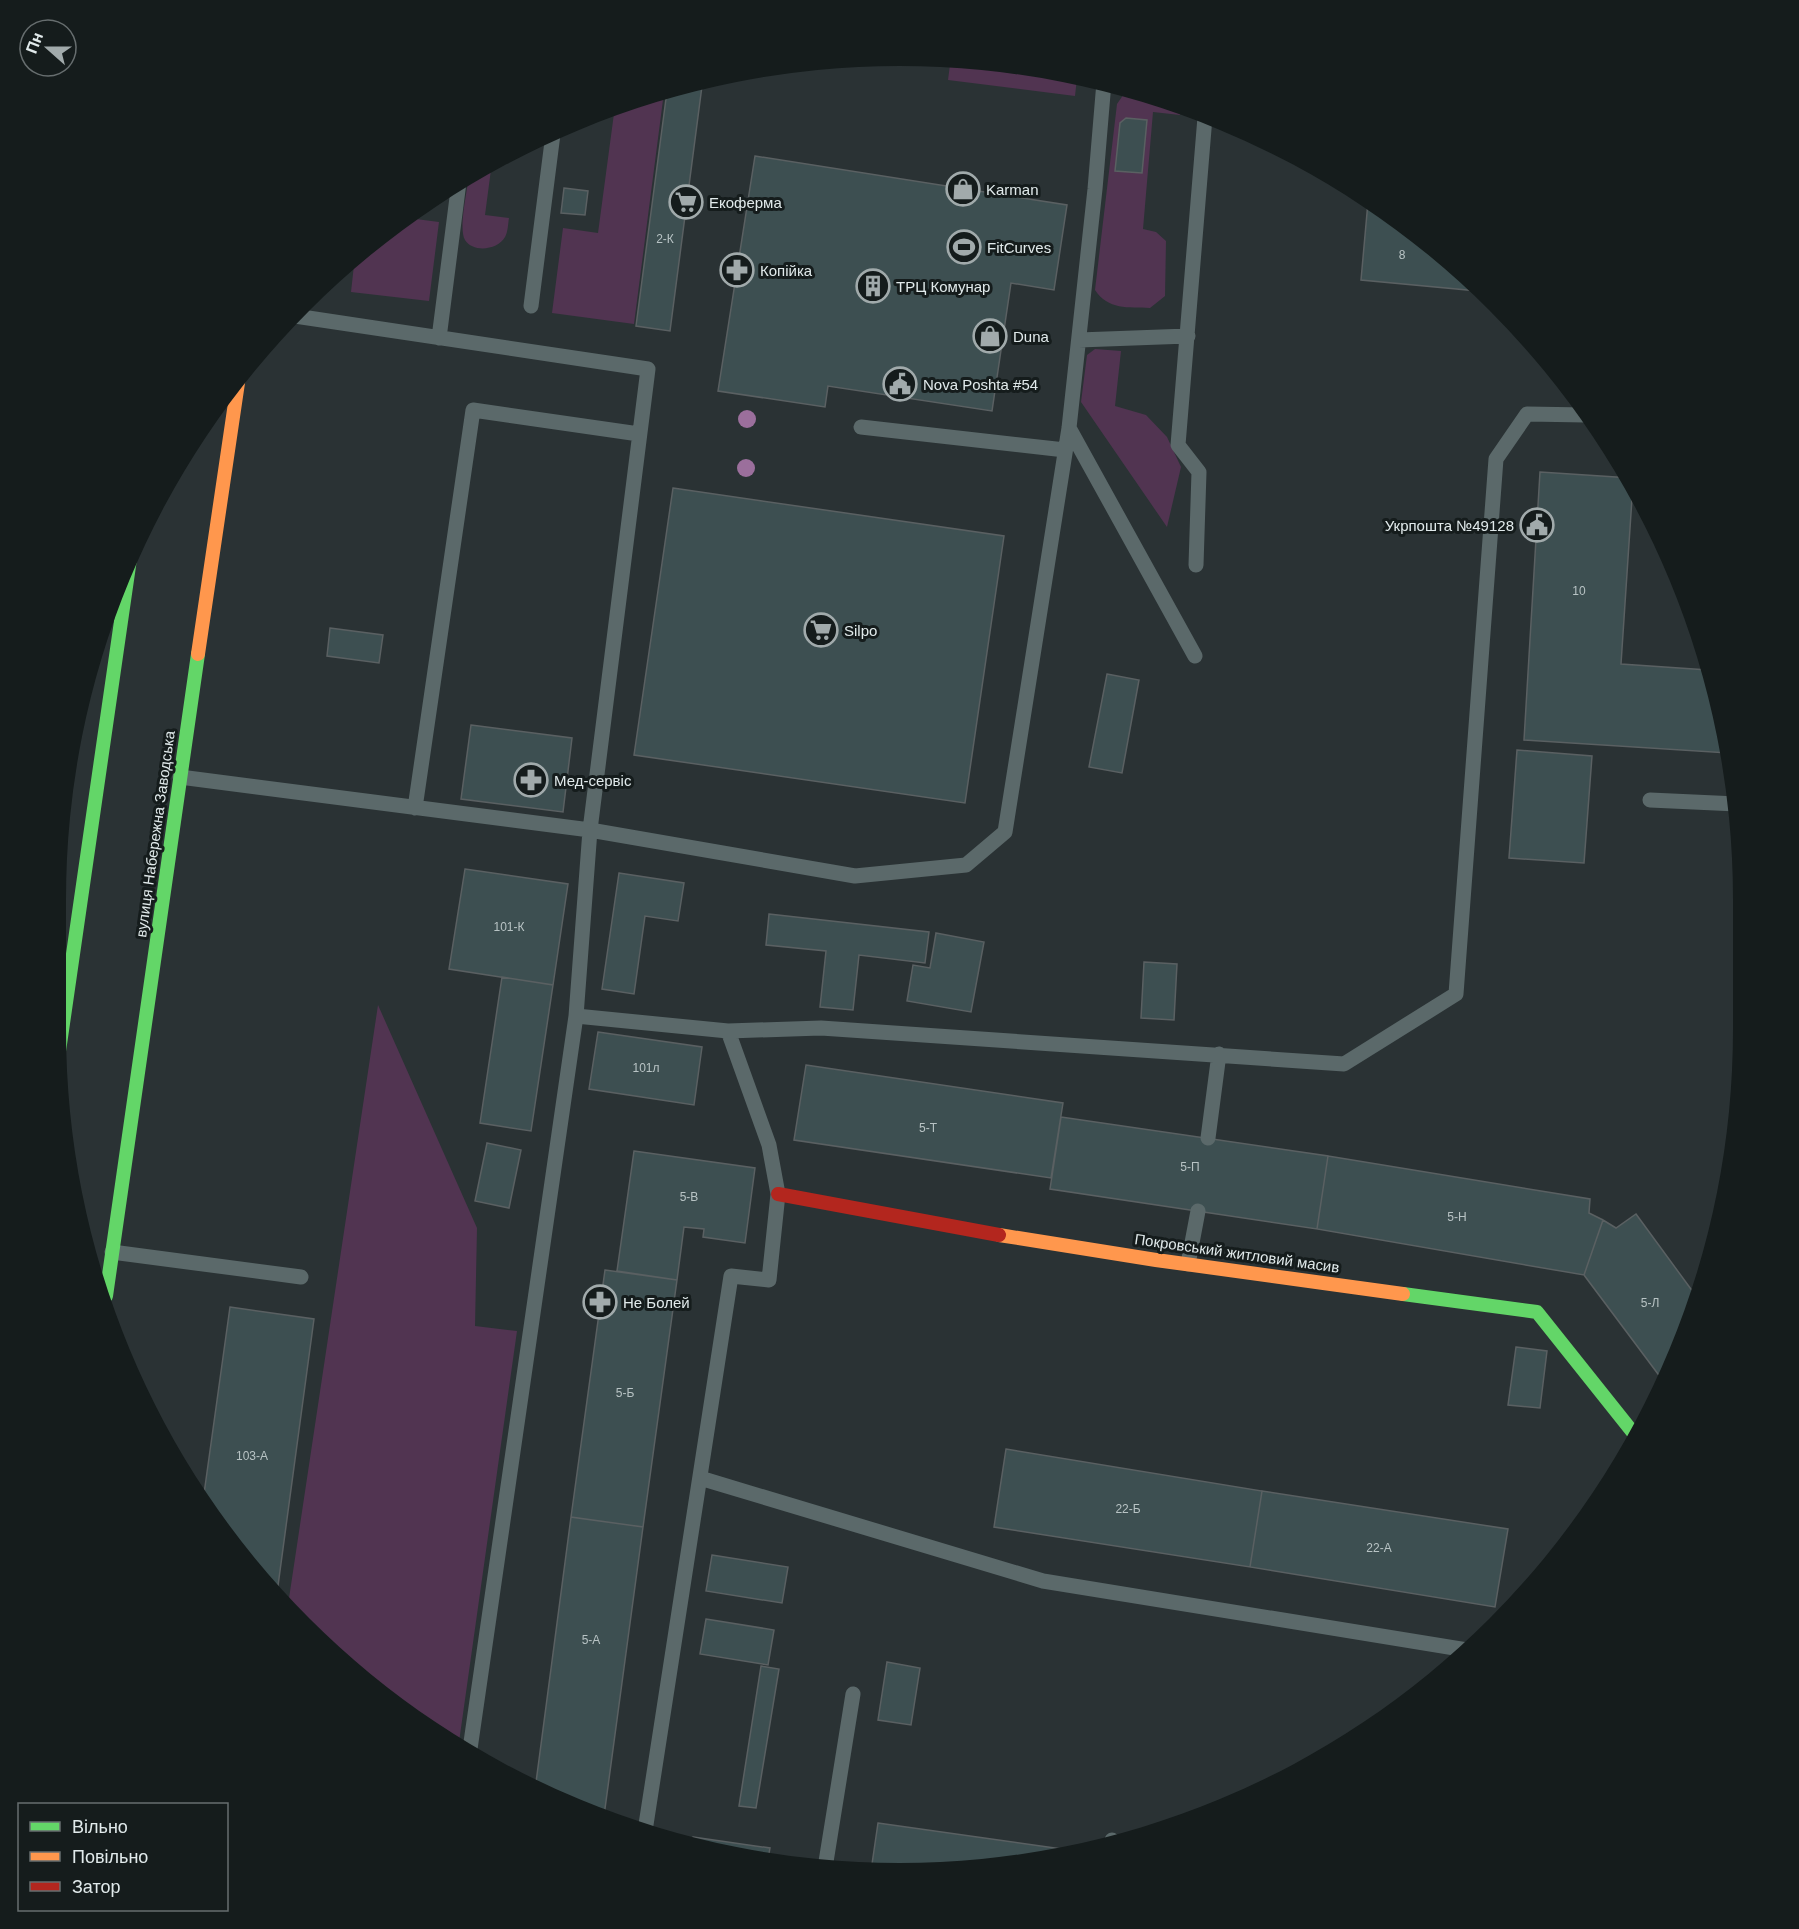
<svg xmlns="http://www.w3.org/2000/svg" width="1799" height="1929" font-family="Helvetica,sans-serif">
<rect width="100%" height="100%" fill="#2a3234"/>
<path fill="#513451" d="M951,57l126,21 -2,18 -127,-16z
M1128,88l52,20v7l-27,-3 -10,117 13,3 10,9 -1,55 -15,12c-22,-1 -42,2 -55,-18l22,-186z
M664,92l-30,232 -82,-11 11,-85 35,5 17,-127 13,-6z
M492,162l-7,53 24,3c-1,6 -1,14 -4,19 -7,13 -32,16 -40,3 -7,-11 3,-52 4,-66z
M408,218l31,4 -10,79 -78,-9 4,-36z
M1095,349l26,2 -6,55 31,9 21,22 14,30 -14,60 -86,-125 6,-47z
M378,1005l99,223 -2,98 42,5 -58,411 -116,-78 -55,-59z"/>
<path fill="#3d4f51" stroke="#5a6062" stroke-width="1.5" d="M693,85l9,1 -32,245 -34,-5 31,-235z
M1126,118l21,2 -5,53 -27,-2 5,-48z
M755,156l312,49 -13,85 -43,-7 -19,128 -164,-25 -3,21 -107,-16z
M564,188l24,3 -3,24 -24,-2z
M1368,202l45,28 65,61 -117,-11z
M1540,472l91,6 2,5 -12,181 87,6 20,83 -204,-13z
M673,488l331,48 -39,267 -331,-48z
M330,628l53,7 -4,28 -52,-7z
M1107,674l32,6 -17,93 -33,-6z
M471,725l101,13 -9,74 -102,-13z
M1517,750l75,6 -8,107 -75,-5z
M465,869l103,15 -15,101 -104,-16z
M619,873l65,10 -6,38 -33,-5 -11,78 -32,-5z
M769,914l160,18 -4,31 -66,-8 -6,55 -33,-3 6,-56 -60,-6z
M936,933l48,9 -13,70 -64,-11 6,-36 17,3z
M1144,962l33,2 -3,56 -33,-2z
M502,977l51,8 -22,146 -51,-8z
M598,1032l104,15 -8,58 -105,-16z
M806,1065l257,38 -12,75 -257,-38z
M1061,1117l267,39 -11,73 -267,-40z
M487,1143l34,7 -12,58 -34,-7z
M634,1151l121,17 -10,75 -42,-6 1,-8 -20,-2 -7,53 -60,-9z
M1328,1156l262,43 -1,14 14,7 -19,55 -267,-46z
M1636,1214l60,82 -17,57 -15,29 -80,-107 19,-55 13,8z
M605,1270l72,10 -34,247 -72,-10z
M230,1307l84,12 -37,274 -47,-49 -27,-43z
M1516,1347l31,4 -7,57 -32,-3z
M1006,1449l256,42 -12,76 -256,-40z
M1262,1491l246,38 -13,78 -245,-40z
M571,1517l72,10 -39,289 -69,-26z
M712,1555l76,12 -6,36 -76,-12z
M706,1619l68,11 -6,35 -68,-11z
M887,1662l33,6 -9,57 -33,-5z
M761,1666l18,3 -23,139 -17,-2z
M878,1823l198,28 -66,15 -139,5z
M693,1837l77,11 -2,11 -77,-13z"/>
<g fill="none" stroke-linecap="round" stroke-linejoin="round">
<path stroke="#5b696a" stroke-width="15" d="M531,306l22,-172
M295,316l353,53 -58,461 -14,186 -106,733
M439,338l20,-156
M1079,340l109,-4
M861,427l204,23
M1069,428l126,228
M1196,565l3,-93 -21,-27 27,-328
M180,777l410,53 265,46 111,-11 39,-33 64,-404 26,-239 9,-107
M1650,800l87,4
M415,808l58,-398 166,24
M576,1016l152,15 93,-3 523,36 112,-70 40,-535 31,-45 59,1
M1208,1138l11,-84
M112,1252l189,25
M1188,1264l10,-53
M700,1478l343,103 424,69
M645,1831l86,-555 38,4 9,-86 -9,-49 -41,-114
M1112,1842v-2
M825,1868l28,-174"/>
<path stroke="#63d668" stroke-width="14" d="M58,1058l72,-499
M1403,1294l134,18 98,123
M106,1296l92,-642"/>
<path stroke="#ff974d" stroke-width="14" d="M198,654l41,-278
M999,1235l157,25 247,34"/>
<path stroke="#b3261e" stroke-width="14" d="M778,1194l221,41"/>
</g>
<g fill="#9b6f9c">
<circle cx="747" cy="419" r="9"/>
<circle cx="746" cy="468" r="9"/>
</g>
<defs>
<g id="shop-ring" transform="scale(1.725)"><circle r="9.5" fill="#151c1c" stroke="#a1aaab" stroke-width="1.5"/><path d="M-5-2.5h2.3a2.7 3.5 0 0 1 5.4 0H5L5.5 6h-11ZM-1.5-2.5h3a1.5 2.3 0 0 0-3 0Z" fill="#a1aaab"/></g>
<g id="supermarket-ring" transform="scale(1.725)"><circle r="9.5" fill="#151c1c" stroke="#a1aaab" stroke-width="1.5"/><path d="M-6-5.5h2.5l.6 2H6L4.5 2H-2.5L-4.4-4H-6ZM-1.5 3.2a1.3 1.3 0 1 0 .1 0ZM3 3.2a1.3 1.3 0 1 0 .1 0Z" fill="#a1aaab"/></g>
<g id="stadium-ring" transform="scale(1.725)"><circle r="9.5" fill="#151c1c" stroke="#a1aaab" stroke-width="1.5"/><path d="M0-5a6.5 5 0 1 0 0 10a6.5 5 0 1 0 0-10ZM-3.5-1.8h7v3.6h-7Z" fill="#a1aaab"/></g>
<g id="pharmacy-ring" transform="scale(1.725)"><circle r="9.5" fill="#151c1c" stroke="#a1aaab" stroke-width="1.5"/><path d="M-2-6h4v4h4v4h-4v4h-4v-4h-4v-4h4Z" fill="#a1aaab"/></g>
<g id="building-ring" transform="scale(1.725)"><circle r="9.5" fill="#151c1c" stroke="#a1aaab" stroke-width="1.5"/><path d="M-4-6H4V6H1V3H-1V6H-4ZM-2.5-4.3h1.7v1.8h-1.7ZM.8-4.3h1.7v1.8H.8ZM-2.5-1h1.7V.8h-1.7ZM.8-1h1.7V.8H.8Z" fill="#a1aaab"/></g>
<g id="civic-ring" transform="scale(1.725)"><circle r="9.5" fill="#151c1c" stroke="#a1aaab" stroke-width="1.5"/><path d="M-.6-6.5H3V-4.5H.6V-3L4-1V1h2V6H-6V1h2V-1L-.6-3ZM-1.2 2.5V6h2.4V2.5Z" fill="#a1aaab"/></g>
</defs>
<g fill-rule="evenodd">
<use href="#shop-ring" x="963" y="189"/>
<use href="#supermarket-ring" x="686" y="202"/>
<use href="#stadium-ring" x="964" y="247"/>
<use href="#pharmacy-ring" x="737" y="270"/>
<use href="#building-ring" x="873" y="286"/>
<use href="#shop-ring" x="990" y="336"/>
<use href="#civic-ring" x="900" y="384"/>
<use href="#civic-ring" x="1537" y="525"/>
<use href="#supermarket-ring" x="821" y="630"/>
<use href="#pharmacy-ring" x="531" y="780"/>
<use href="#pharmacy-ring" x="600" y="1302"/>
</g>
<g text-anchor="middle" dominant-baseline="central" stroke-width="6" stroke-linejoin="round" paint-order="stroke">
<g font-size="12" fill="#b8c3c4">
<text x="665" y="239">2-К</text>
<text x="1402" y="255">8</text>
<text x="1579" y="591">10</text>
<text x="509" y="927">101-К</text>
<text x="646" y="1068">101л</text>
<text x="928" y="1128">5-Т</text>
<text x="1190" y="1167">5-П</text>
<text x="689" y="1197">5-В</text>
<text x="1457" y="1217">5-Н</text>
<text x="1650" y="1303">5-Л</text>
<text x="625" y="1393">5-Б</text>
<text x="252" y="1456">103-А</text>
<text x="1128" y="1509">22-Б</text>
<text x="1379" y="1548">22-А</text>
<text x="591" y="1640">5-А</text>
</g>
<g font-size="15" fill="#e1eaeb" stroke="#151c1c" text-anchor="start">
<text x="986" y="189">Karman</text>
<text x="709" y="202">Екоферма</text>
<text x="987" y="247">FitCurves</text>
<text x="760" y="270">Копійка</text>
<text x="896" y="286">ТРЦ Комунар</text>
<text x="1013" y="336">Duna</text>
<text x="923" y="384">Nova Poshta #54</text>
<text x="1514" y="525" text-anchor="end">Укрпошта №49128</text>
<text x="844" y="630">Silpo</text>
<text x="554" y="780">Мед-сервіс</text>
<text x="623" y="1302">Не Болей</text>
</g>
<g font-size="15" fill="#e1eaeb" stroke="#151c1c">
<text transform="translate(155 834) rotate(-82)">вулиця Набережна Заводська</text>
<text transform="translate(1237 1253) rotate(8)">Покровський житловий масив</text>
</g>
</g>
<path d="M0 0H1799V1929H0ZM899 66H900A833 833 0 0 1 1733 899V1030A833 833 0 0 1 900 1863H899A833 833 0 0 1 66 1030V899A833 833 0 0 1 899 66Z" fill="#151c1c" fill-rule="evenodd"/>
<rect x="18" y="1803" width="210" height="108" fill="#151c1c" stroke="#676e6f" stroke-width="1.5"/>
<rect x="30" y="1822" width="30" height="9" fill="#63d668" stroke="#676e6f" stroke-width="1.5"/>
<text x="72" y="1833" font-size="18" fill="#e1eaeb">Вільно</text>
<rect x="30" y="1852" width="30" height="9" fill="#ff974d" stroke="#676e6f" stroke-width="1.5"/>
<text x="72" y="1863" font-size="18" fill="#e1eaeb">Повільно</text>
<rect x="30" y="1882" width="30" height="9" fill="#b3261e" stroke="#676e6f" stroke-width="1.5"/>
<text x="72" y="1893" font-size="18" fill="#e1eaeb">Затор</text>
<g transform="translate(48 48) rotate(291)"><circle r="28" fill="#151c1c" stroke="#676e6f" stroke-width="1.5"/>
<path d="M0-4.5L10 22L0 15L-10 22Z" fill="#a1aaab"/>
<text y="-9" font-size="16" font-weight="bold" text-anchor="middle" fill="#e1eaeb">Пн</text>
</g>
</svg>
